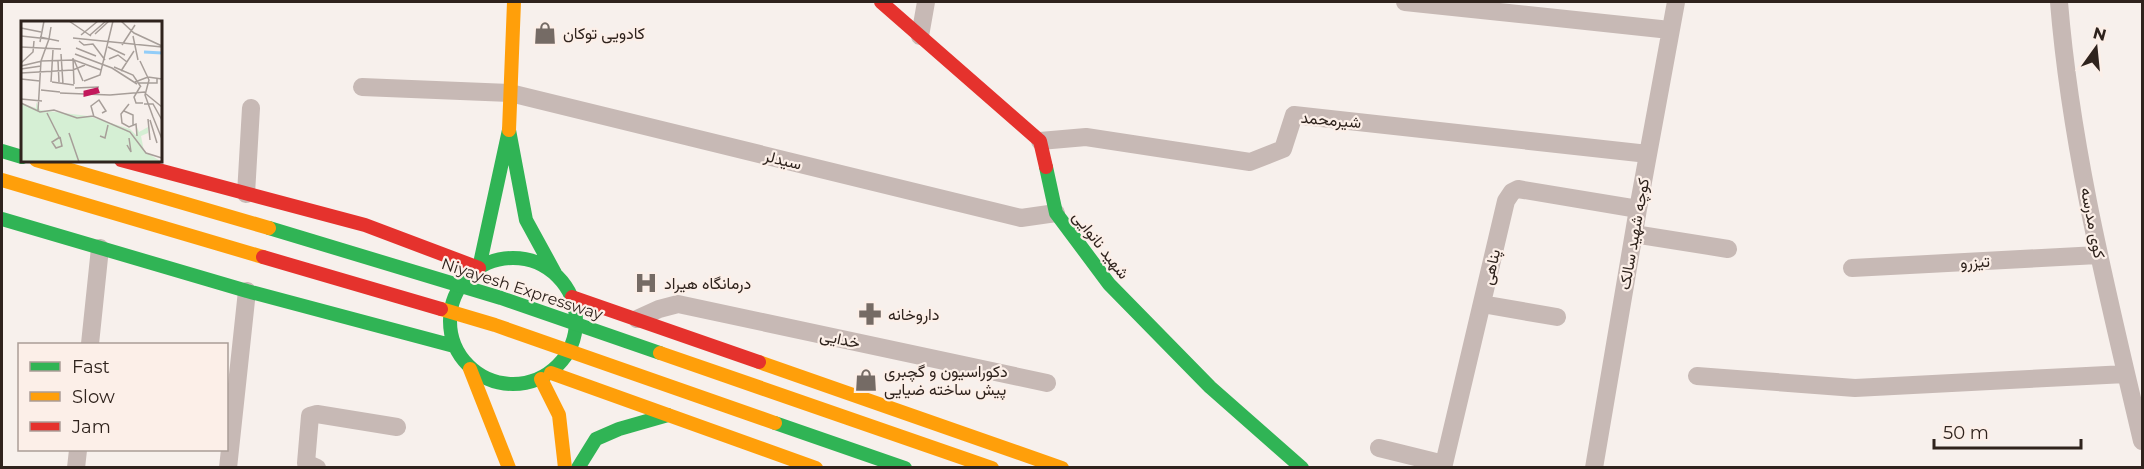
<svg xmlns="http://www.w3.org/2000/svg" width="2144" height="469" font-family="Montserrat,Vazirmatn,sans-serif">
<rect width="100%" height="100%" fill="#f7f0ec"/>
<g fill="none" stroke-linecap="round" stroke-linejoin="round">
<path stroke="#c7b9b5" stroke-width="18" d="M1405,2l265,28
M2059,2c12,148 49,294 83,439
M920,36l6,-34
M362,87l148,6 511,125 35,-5
M1040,141l46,-4 164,25 33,-13 11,-34 354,39
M246,194l5,-86
M1634,234l94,15
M1852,268l246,-13
M1482,304l75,13
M637,319l22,-10 19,-5 369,79
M90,344l10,-96
M1697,376l158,12 271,-14
M1379,448l65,16
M76,468l2,-18
M228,468l19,-177
M317,468l-11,-5 4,-47 7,-2 80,13
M1443,468l63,-267 6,-9 6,-3 120,20
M1594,468l44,-259 38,-207"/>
<path stroke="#30b455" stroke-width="14" d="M2,151l20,6
M1046,167l10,46 53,71 101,103 92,81
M2,219l245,72 207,55
M450 321a63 63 0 1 1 126 0a63 63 0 1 1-126 0Z
M479,268l30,-138 17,90 29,53
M578,468l18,-29 23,-10 49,-14"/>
<path stroke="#ff9f0a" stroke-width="14" d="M509,130l5,-128
M759,362l303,106
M470,369l39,99
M551,373l265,95
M541,379l18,36 6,53"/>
<path stroke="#e5322d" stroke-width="14" d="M881,2l159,139 6,26
M121,160l244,65 114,43
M572,297l187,65"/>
<path stroke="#30b455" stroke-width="14" d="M269,228l232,70 159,55
M775,423l130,45"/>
<path stroke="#ff9f0a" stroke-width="14" d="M36,160l233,68
M2,180l261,77
M441,309l54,16 280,98
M660,353l332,115"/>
<path stroke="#e5322d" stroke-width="14" d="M263,257l178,52"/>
</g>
<defs>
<g id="shop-bare" transform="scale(1.8)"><path d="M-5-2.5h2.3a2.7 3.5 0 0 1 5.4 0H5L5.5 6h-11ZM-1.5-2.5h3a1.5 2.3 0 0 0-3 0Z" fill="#756b65" stroke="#fcefe8" stroke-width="2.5" paint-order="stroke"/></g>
<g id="hospital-bare" transform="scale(1.8)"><path d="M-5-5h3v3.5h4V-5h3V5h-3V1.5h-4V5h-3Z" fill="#756b65" stroke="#fcefe8" stroke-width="2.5" paint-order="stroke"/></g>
<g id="pharmacy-bare" transform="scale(1.8)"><path d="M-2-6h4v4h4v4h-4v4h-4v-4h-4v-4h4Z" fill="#756b65" stroke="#fcefe8" stroke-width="2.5" paint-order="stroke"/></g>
</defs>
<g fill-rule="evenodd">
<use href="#shop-bare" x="545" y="33"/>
<use href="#hospital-bare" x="646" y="283"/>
<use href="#pharmacy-bare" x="870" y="314"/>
<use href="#shop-bare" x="866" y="380"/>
</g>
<g text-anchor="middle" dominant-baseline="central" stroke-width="4.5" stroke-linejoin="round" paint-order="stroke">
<g font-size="16" fill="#2f231d" stroke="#fcefe8" text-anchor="start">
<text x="563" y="33">کادویی توکان</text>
<text x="664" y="283">درمانگاه هیراد</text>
<text x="888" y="314">داروخانه</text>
<text x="884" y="371">دکوراسیون و گچبری<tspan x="884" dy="18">پیش ساخته ضیایی</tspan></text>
</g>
<g font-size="16" fill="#2f231d" stroke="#fcefe8">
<text transform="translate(1331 120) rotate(5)">شیرمحمد</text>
<text transform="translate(783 160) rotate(14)">سیدلر</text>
<text transform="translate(2093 223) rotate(79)">کوی مدرسه</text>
<text transform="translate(1634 234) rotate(-80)">کوچه شهید سالک</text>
<text transform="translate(1101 245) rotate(52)">شهید نانوایی</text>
<text transform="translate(1975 262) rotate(-3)">تیزرو</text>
<text transform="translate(1491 267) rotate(-77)">پناهی</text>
<text transform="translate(522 289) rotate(18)">Niyayesh Expressway</text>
<text transform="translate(840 339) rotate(12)">خدایی</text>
</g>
</g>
<g transform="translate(21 21)">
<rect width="141" height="141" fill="#f7f0ec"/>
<path d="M15,81l4,8 48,6 42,13 6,6v-10l3,7 9,-5v6l-7,3 3,15 18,11h-141v-59l15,5z" fill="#d5efd4"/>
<path fill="none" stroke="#92cdf8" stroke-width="3" d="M123,31l18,1"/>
<path fill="none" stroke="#a79e99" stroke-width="1.5" d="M48,0l22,15M100,0l13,12 28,13M30,6l-2,12 10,2M0,7l20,4M74,13l14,-13M60,14l17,-14M69,14l16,-14M0,15l28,3 -9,-2M112,15l5,24M52,17l89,9M58,20l5,4 9,-1 12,16M19,21l4,-21M101,24l13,-20M0,26l40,2M87,26l17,8M55,27l20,8M40,33l2,30M54,33l37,14 25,16M52,37l1,26M88,38l9,-4 9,7M53,39l9,21M20,40l33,-1 27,10M37,40l1,21M119,40l9,19 -4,15 8,22M0,42l12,-11 1,-11M0,45l21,-5M93,46l19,8 8,12M0,48l20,-3M100,50l13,-20M0,52l52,-3 12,-5M0,58l19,2M63,60l16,-6 13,-54M30,61l2,-32M31,61l22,3M114,61l13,-5 14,2M118,62h18v-5M119,66l-6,10 2,6h7M54,67l24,-1M20,69l19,2M39,72l50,2M125,73l16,13M89,74l35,-3M0,78l21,2M0,82l19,9 14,-2 23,8 16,-2 37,16 16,21 16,5M108,83l-8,10 1,9 7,4 7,-3 1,12M123,83h9l9,16M17,90l3,-50 8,-22M103,90l9,4v10M26,92l13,26M73,96l-3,-11 8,-6 7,11 -4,2M132,96l9,22M127,98l2,21M129,99l7,23M48,112l10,29M79,115l5,2 3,-13M39,116l-8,5 4,6 6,-2 -2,-9M106,124l4,7 -2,-14"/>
<path fill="#c2185b" fill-opacity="0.15" stroke="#c2185b" stroke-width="3" d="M76,68l1,3 -13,3v-3z"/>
<rect width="141" height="141" fill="none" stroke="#2f231d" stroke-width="3"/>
</g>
<rect width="2144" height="469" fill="none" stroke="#2f231d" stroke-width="6"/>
<rect x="18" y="343" width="210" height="108" fill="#fcefe8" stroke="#aa9d97" stroke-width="1.5"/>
<rect x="30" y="362" width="30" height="9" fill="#30b455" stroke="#aa9d97" stroke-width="1.5"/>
<text x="72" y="373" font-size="18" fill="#2f231d">Fast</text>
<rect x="30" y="392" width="30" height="9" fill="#ff9f0a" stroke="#aa9d97" stroke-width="1.5"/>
<text x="72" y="403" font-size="18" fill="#2f231d">Slow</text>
<rect x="30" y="422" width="30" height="9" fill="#e5322d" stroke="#aa9d97" stroke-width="1.5"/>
<text x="72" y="433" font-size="18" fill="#2f231d">Jam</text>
<g transform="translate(2096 48) rotate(15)" stroke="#fcefe8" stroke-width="4.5" paint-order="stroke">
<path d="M0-4.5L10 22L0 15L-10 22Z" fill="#2f231d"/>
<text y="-9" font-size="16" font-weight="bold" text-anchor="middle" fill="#2f231d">N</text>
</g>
<path d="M1934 439v9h147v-9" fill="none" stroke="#2f231d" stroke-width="3"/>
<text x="1943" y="439" font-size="18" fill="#2f231d" stroke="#fcefe8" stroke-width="4.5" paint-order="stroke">50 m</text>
</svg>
